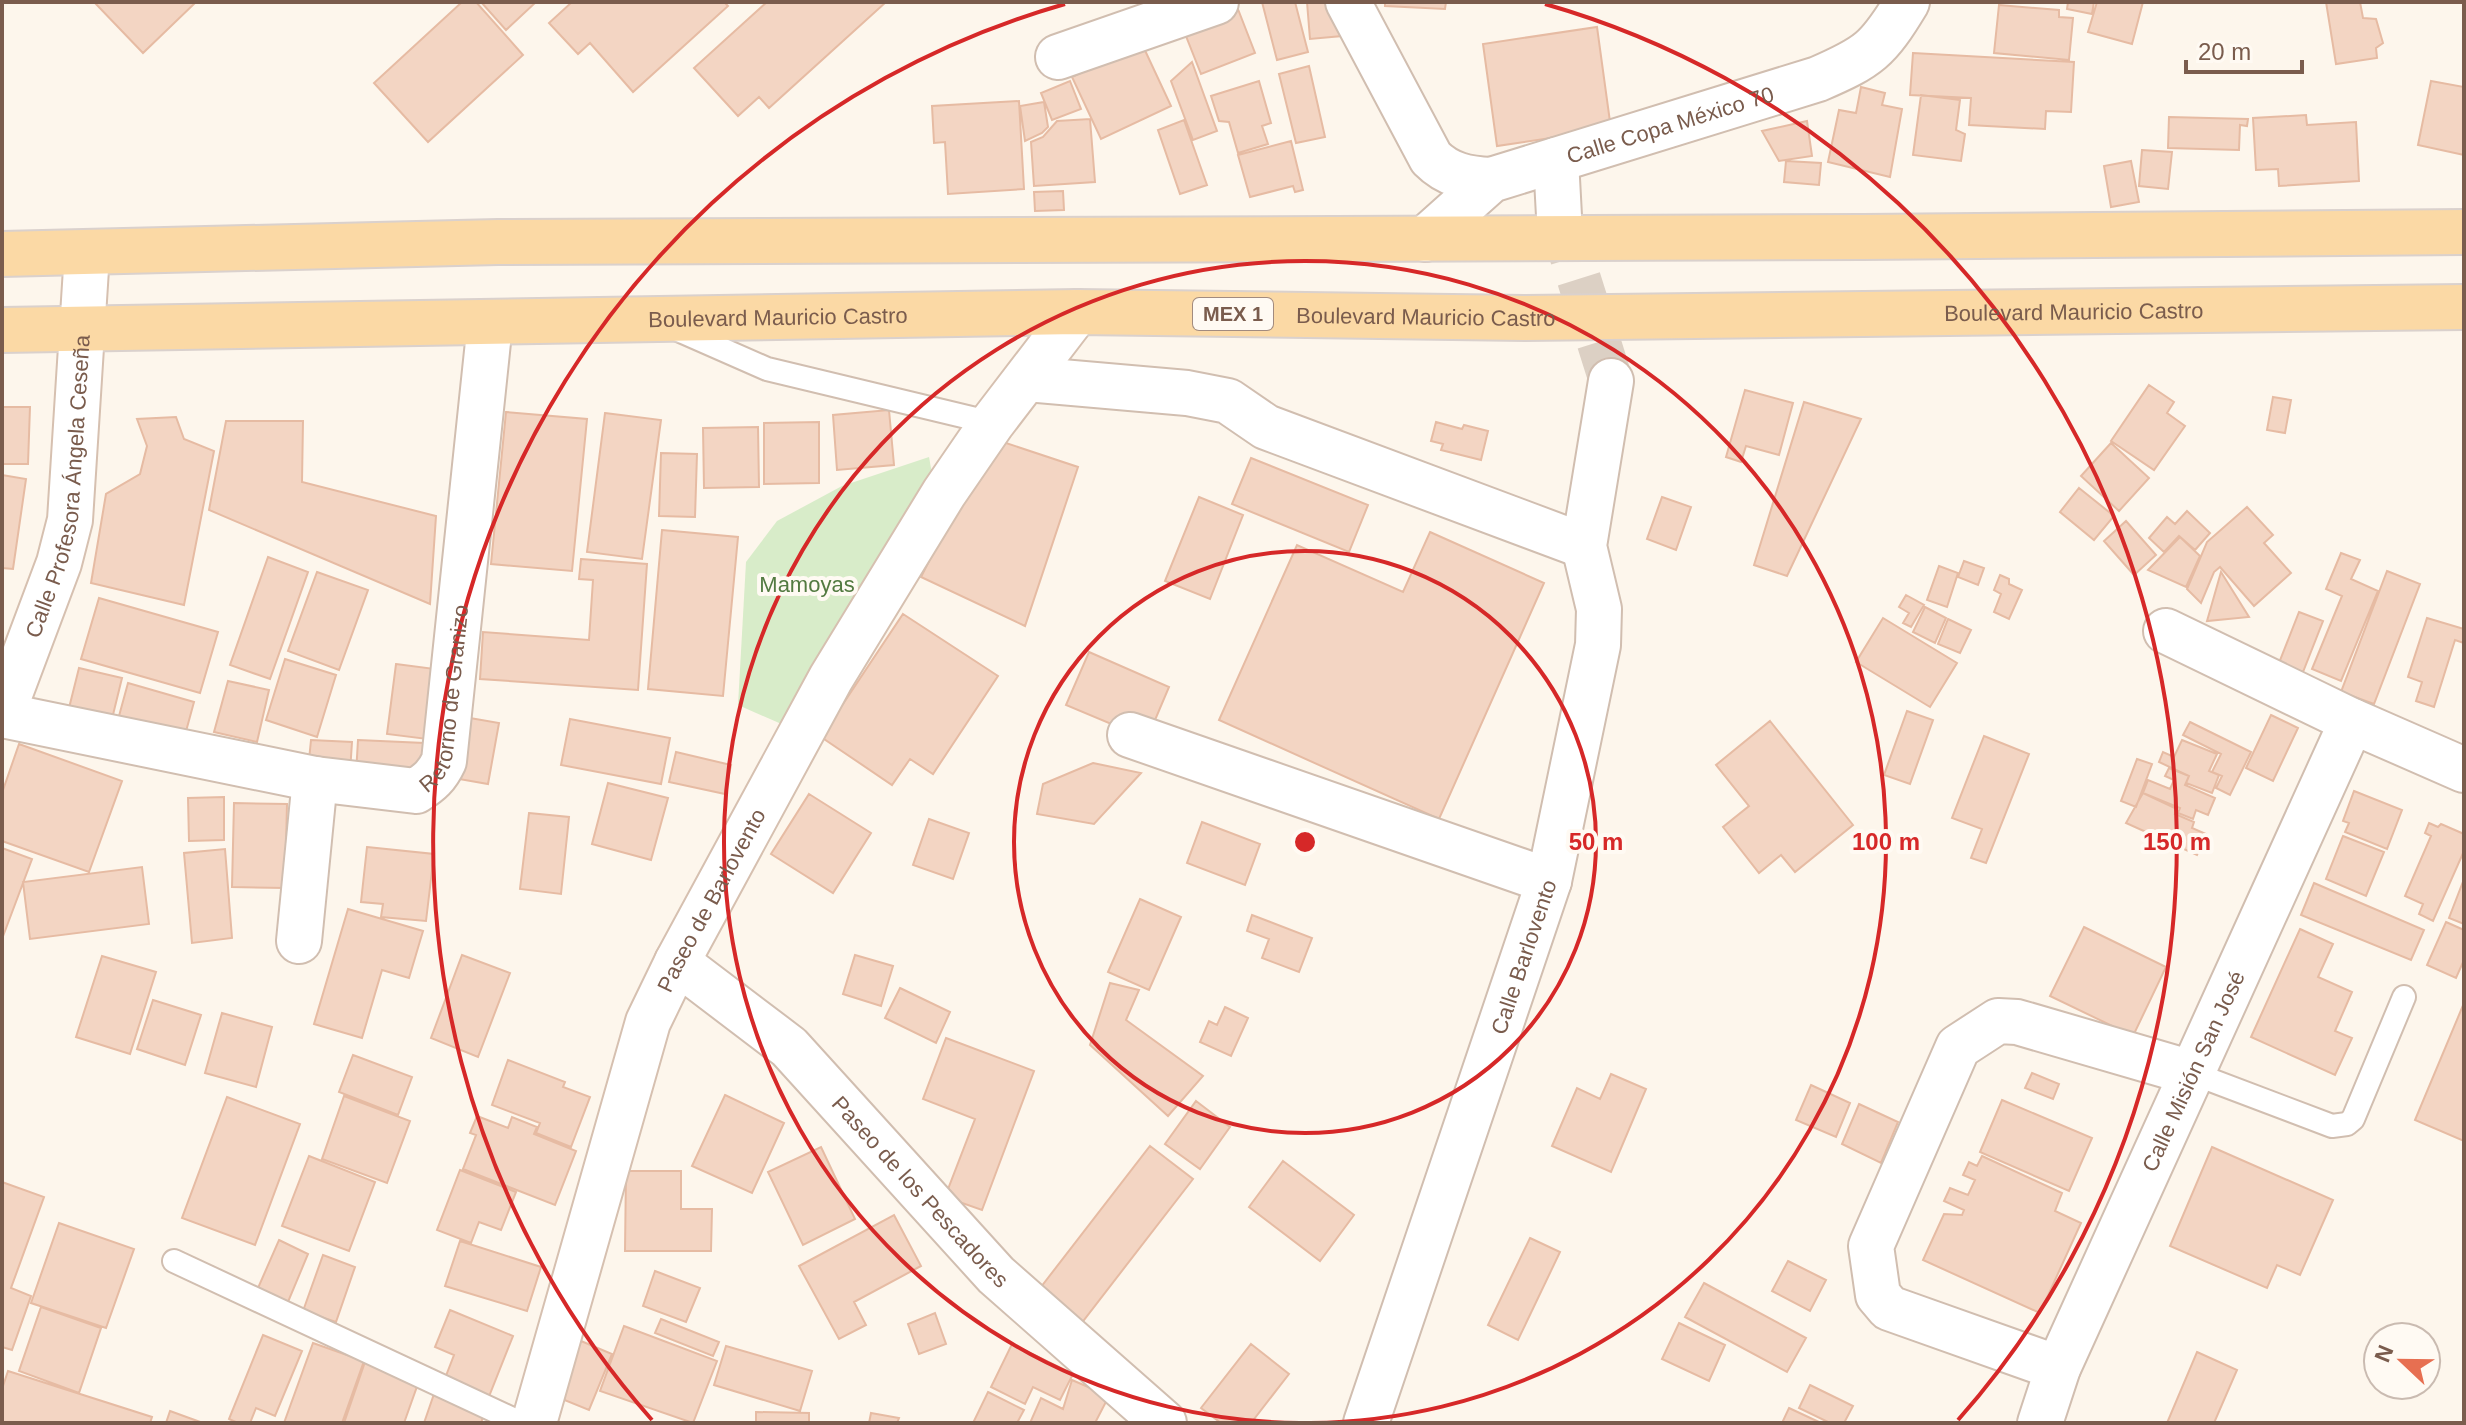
<svg xmlns="http://www.w3.org/2000/svg" width="2466" height="1425" font-family="Helvetica,sans-serif">
<rect width="100%" height="100%" fill="#fdf6ec"/>
<path fill="#d8ecc9" d="M929,457l8,44 -151,225 -48,-21 8,-143 31,-41 65,-35z"/>
<path fill="#f3d5c3" stroke="#e6bba3" stroke-width="2" d="M94,2h102l-53,51z
M462,2h14l47,53 -95,87 -54,-59z
M481,2h55l-30,28z
M572,2h152l4,4 -95,86 -43,-49 -12,11 -29,-31z
M767,2h119l-117,106 -10,-11 -21,19 -44,-48z
M1262,2h33l13,50 -31,8z
M1307,2h32l3,34 -32,3z
M1385,2h61l-1,7 -60,-3z
M2068,2h26l-2,12 -25,-5z
M2097,2h46l-11,42 -44,-12z
M2326,2h34l3,16 13,1 7,24 -7,5 1,10 -41,6z
M1236,4l19,49 -54,21 -19,-48z
M1999,5l60,5v7l14,1 -4,42 -75,-7z
M1597,27l14,102 -114,17 -14,-102z
M1142,44l29,62 -70,33 -29,-62z
M1913,53l161,9 -3,50 -25,-1 -1,18 -76,-4 2,-27 -61,-3z
M1192,62l25,69 -24,9 -22,-59z
M1309,66l16,71 -29,6 -17,-69z
M1070,81l11,28 -29,11 -11,-27z
M1259,81l12,42 -9,3 6,18 -30,9 -9,-31 -10,-1 -8,-25z
M2431,81l33,6v68l-46,-10z
M1861,87l24,6 -3,12 20,4 -12,68 -62,-15 11,-52 17,3z
M1921,95l39,5 -4,30 9,4 -4,27 -48,-6z
M1019,101l5,88 -76,5 -3,-52 -11,1 -2,-37z
M1044,102l4,25 -6,6 -17,8 -5,-35z
M2306,115l1,10 49,-3 3,59 -80,5 -1,-17 -22,1 -3,-52z
M2169,117l79,2 -1,7 -7,-1 -1,25 -71,-2z
M1090,119l5,63 -61,4 -3,-44 12,-5 14,-16z
M1184,120l23,65 -27,9 -22,-64z
M1807,121l5,35 -33,5 -17,-30z
M1291,141l12,49 -8,2 -2,-6 -43,11 -12,-42z
M2142,150l30,2 -4,37 -29,-3z
M1786,161l35,2 -2,22 -35,-3z
M2131,161l8,41 -28,5 -7,-41z
M1063,191l1,19 -29,1 -1,-19z
M2149,385l25,17 -7,11 18,13 -31,44 -43,-29z
M1745,390l48,13 -14,52 -33,-9 -5,16 -15,-5z
M2273,397l18,3 -6,33 -18,-3z
M1804,402l57,17 -74,157 -33,-11z
M2,407h28l-2,57h-26z
M889,410l5,55 -57,5 -4,-55z
M506,412l81,7 -15,152 -81,-7z
M605,413l56,7 -19,139 -55,-7z
M176,417l8,22 30,12 -30,154 -93,-22 15,-89 34,-20 7,-28 -10,-27z
M226,421h77l-1,61 134,34 -6,88 -221,-94z
M819,422v61l-55,1v-61z
M1436,422l26,7 2,-4 24,6 -7,29 -40,-10 2,-6 -12,-3z
M758,427l1,60 -55,1 -1,-60z
M991,438l87,29 -53,159 -104,-49z
M2111,443l38,35 -30,33 -38,-35z
M661,453l36,1 -2,63 -36,-1z
M1251,458l117,47 -19,47 -117,-48z
M2,475l24,4 -13,90 -11,-1z
M2079,488l35,28 -20,24 -34,-28z
M1199,497l44,18 -33,84 -45,-18z
M1662,497l29,10 -15,43 -29,-11z
M2247,507l26,28 -9,8 27,30 -37,33 -34,-39 -6,5 -13,31 -14,-14 20,-47z
M2187,511l23,22 -15,17 -16,-14 -15,16 -15,-14 18,-21 8,7z
M2126,521l30,34 -22,20 -30,-34z
M662,530l76,7 -15,159 -75,-7z
M1430,532l114,51 -105,236 -220,-99 78,-175 106,47z
M2180,537l20,19 -14,31 -38,-17z
M2341,553l19,7 -9,19 27,12 -37,90 -29,-12 30,-73 -16,-7z
M268,557l40,15 -38,107 -40,-14z
M581,559l66,5 -9,126 -158,-11 3,-47 106,8 4,-60 -14,-1z
M1964,561l20,7 -6,17 -20,-8z
M1939,566l19,7 -11,34 -20,-7z
M2387,571l33,13 -46,120 -33,-12z
M317,572l51,18 -29,80 -51,-19z
M2221,572l28,45 -42,4z
M2000,575l9,4v5l13,6 -13,29 -15,-7 7,-18 -7,-4z
M1906,595l18,10 -13,22 -8,-4 6,-10 -10,-6z
M99,598l119,34 -18,61 -119,-34z
M1925,607l21,11 -11,25 -22,-11z
M2299,612l24,9 -20,51 -24,-9z
M903,614l95,62 -65,98 -23,-15 -18,26 -71,-48z
M1883,618l74,45 -27,44 -74,-45z
M2427,618l37,11v14l-9,-3 -21,67 -18,-6 6,-19 -14,-5z
M1948,619l23,11 -11,23 -22,-9z
M1089,652l80,35 -22,52 -81,-34z
M285,659l51,16 -19,62 -51,-17z
M396,664l39,5 -8,70 -40,-5z
M79,668l43,10 -12,49 -43,-11z
M228,681l41,9 -12,52 -43,-10z
M128,683l66,19 -12,44 -66,-19z
M1907,711l26,9 -23,64 -26,-9z
M2271,715l27,13 -25,53 -27,-13z
M470,718l29,5 -11,61 -29,-5z
M570,719l100,19 -9,46 -100,-19z
M1770,721l83,104 -58,47 -14,-17 -22,18 -36,-46 26,-21 -33,-41z
M2190,722l61,30 -21,43 -14,-7 6,-12 -10,-4 9,-18 -38,-19z
M1984,736l45,18 -43,109 -15,-5 11,-29 -30,-11z
M311,740l41,2 -2,30 -42,-2z
M358,740l66,3 -2,35 -66,-4z
M2182,740l35,14 -8,17 10,4 -7,18 -26,-10 3,-7 -30,-14 4,-10 11,5z
M19,744l103,37 -33,91 -87,-31v-48z
M676,752l55,13 -6,29 -56,-12z
M2137,759l15,5 -16,43 -15,-6z
M1093,763l48,10 -47,51 -57,-10 6,-30z
M2169,768l20,8 -4,9 30,13 -7,17 -12,-5 -3,9 -15,-6 2,-5 -37,-15 5,-13 22,9 4,-9 -9,-4z
M608,783l60,15 -17,62 -59,-16z
M2354,791l48,19 -15,39 -42,-17 4,-9 -6,-2z
M2143,793l34,16 -2,5 19,8 -2,6 14,6 -9,21 -71,-32z
M809,794l62,39 -38,60 -62,-39z
M224,797v43l-35,1 -1,-43z
M234,803l53,1 -2,84 -53,-1z
M529,813l40,4 -8,77 -41,-5z
M929,819l40,14 -16,46 -40,-14z
M1202,822l58,22 -15,41 -58,-22z
M2429,823l9,4 3,-3 23,10v17l-31,70 -14,-7 4,-10 -18,-8 26,-60 -6,-3z
M2343,836l41,16 -18,44 -40,-17z
M367,847l67,7 -8,67 -45,-4 2,-13 -22,-2z
M2,848l30,11 -30,80z
M225,849l7,89 -40,5 -8,-90z
M142,867l7,57 -119,15 -7,-57z
M2464,879v45l-15,-6z
M2314,883l110,47 -13,30 -110,-45z
M1140,899l41,18 -32,73 -41,-18z
M348,909l75,22 -14,47 -27,-8 -20,68 -48,-14z
M1252,915l60,23 -13,34 -37,-14 7,-19 -22,-8z
M2446,922l18,8v30l-8,18 -29,-13z
M2084,927l82,40 -33,69 -83,-40z
M2300,929l33,15 -15,33 34,15 -17,39 17,7 -17,37 -84,-38z
M462,955l48,18 -32,84 -47,-19z
M855,955l38,11 -12,40 -38,-12z
M102,956l54,16 -26,82 -54,-17z
M1110,983l29,7 -13,30 77,56 -35,40 -78,-71z
M900,988l50,24 -14,31 -51,-25z
M153,1000l48,15 -16,50 -48,-16z
M2464,1003v138l-49,-21z
M1225,1007l23,11 -17,38 -31,-14 9,-21 8,4z
M222,1013l50,14 -16,60 -51,-14z
M946,1038l88,33 -52,139 -37,-13 30,-78 -52,-20z
M353,1055l59,22 -14,38 -59,-23z
M508,1060l57,22 -2,5 27,10 -19,50 -35,-14 4,-10 -48,-18z
M2032,1073l27,11 -6,15 -28,-11z
M1611,1074l35,15 -35,83 -59,-26 25,-58 23,11z
M1811,1085l39,18 -14,34 -40,-17z
M725,1095l59,28 -32,70 -60,-27z
M344,1096l66,25 -23,62 -65,-24z
M227,1097l73,27 -45,121 -73,-27z
M2002,1100l90,38 -23,53 -89,-39z
M1196,1101l34,26 -30,42 -35,-25z
M1859,1104l39,18 -17,41 -39,-19z
M477,1116l31,12 4,-11 25,10 -3,7 42,17 -21,54 -92,-36 13,-34 -6,-2z
M1150,1146l43,33 -116,150 -43,-33z
M821,1147l34,72 -52,26 -35,-73z
M2212,1147l121,53 -33,75 -23,-10 -10,23 -97,-42z
M309,1156l66,26 -26,69 -67,-25z
M1982,1156l80,37 -7,18 26,12 -41,90 -117,-53 21,-46 18,1 2,-5 -20,-9 6,-13 18,7 7,-15 -12,-5 6,-13 8,4z
M1283,1161l71,54 -34,46 -71,-54z
M460,1170l56,22 -15,38 -22,-8 -8,21 -34,-13z
M626,1171h55v38h31l-1,42h-86z
M2,1182l42,15 -33,91 20,8 -19,54 -10,-3z
M894,1215l27,51 -67,36 12,23 -27,14 -40,-73z
M59,1223l75,26 -28,79 -75,-25z
M1530,1238l30,14 -42,88 -30,-15z
M279,1240l29,14 -20,48 -30,-14z
M460,1241l81,26 -14,44 -82,-25z
M323,1255l32,12 -19,55 -33,-11z
M1788,1261l38,19 -16,31 -38,-20z
M655,1271l45,17 -14,34 -43,-16z
M1704,1283l102,55 -19,34 -102,-55z
M41,1307l60,21 -22,65 -60,-22z
M450,1310l63,26 -25,63 -44,-18 10,-26 -19,-8z
M935,1313l11,31 -27,10 -11,-30z
M661,1319l58,23 -6,14 -58,-23z
M1679,1323l46,22 -16,36 -47,-22z
M624,1326l93,35 -24,62 -93,-32z
M263,1335l39,16 -27,65 -19,-8 -6,15h-12l-9,-4z
M581,1341l31,13 -23,56 -32,-13z
M313,1343l51,18 -22,62h-58z
M1012,1344l61,30 -13,26 -27,-13 -8,17 -34,-17z
M1251,1344l38,30 -38,49h-30l-20,-15z
M726,1346l86,25 -12,40 -86,-26z
M2197,1352l40,18 -23,53h-47z
M366,1359l54,19 -16,45h-60z
M8,1371l144,46 -2,6h-148v-34z
M1072,1380l37,16 -14,27h-65l11,-25 22,11z
M1810,1385l43,21 -9,17h-14l-31,-15z
M988,1392l36,18 -7,13h-44z
M434,1394l51,17 -4,12h-57z
M1789,1408l32,15h-39z
M170,1411l33,12h-37z
M756,1412l53,1v10h-53z
M871,1413l28,5 -2,5h-28z"/>
<g fill="none" stroke-linecap="round" stroke-linejoin="round">
<path stroke="#dcd0c4" stroke-width="44" stroke-dasharray="44 22" stroke-linecap="butt" d="M1559,216l52,165"/>
<g stroke="#d1beb0" stroke-width="26">
<path id="lane" d="M676,329l91,40 225,54
M2192,1073l140,53 15,-2 6,-5 51,-122
M174,1261l347,162"/>
</g>
<g stroke="#d1beb0" stroke-width="48">
<g id="street">
<path d="M1348,2l83,156c17,17 36,21 60,22"/>
<path d="M1058,57l158,-55"/>
<path d="M1556,160l3,56"/>
<path id="s1" d="M1425,239l66,-59 327,-101c51,-22 60,-29 89,-77"/>
<path d="M1027,379l160,14 41,8 38,26 318,119"/>
<path d="M2166,631l186,90"/>
<path id="s2" d="M2,715l313,64 101,12c14,-9 21,-15 28,-30l46,-438"/>
<path d="M1130,735l419,146"/>
<path d="M299,941l16,-162"/>
<path id="s3" d="M677,962l112,85 207,228 168,148"/>
<path d="M2058,1368l-169,-60 -11,-13 -7,-49 87,-199 40,-26 19,1 175,51"/>
<path id="s4" d="M1366,1423l183,-542 49,-236 1,-36 -15,-63 27,-165"/>
<path id="s5" d="M2040,1423l18,-55 294,-647 112,49"/>
</g>
</g>
<g stroke="#d6c0b0" stroke-width="48">
<g id="secondary">
<path id="s6" d="M2,715l57,-152 11,-43 17,-267"/>
<path id="s7" d="M534,1423l114,-401 29,-60 154,-284 113,-185 48,-70 85,-111"/>
</g>
</g>
<g stroke="#dad1cd" stroke-width="48">
<g id="primary">
<path d="M2,254l496,-12 1365,-5 601,-5"/>
<path id="s8" d="M2,330l1075,-18 448,6 939,-11"/>
</g>
</g>
<use href="#lane" stroke="#fff" stroke-width="22"/>
<use href="#street" stroke="#fff" stroke-width="44"/>
<use href="#secondary" stroke="#fff" stroke-width="44"/>
<use href="#primary" stroke="#fbd9a5" stroke-width="44"/>
</g>
<g fill="none" stroke="#d62828" stroke-width="4">
<circle cx="1305" cy="842" r="291"/>
<path d="M1300 1423A581 581 0 1 1 1310 1423"/>
<path d="M652 1420A872 872 0 0 1 1065 4M1545 4A872 872 0 0 1 1958 1420"/>
</g>
<g text-anchor="middle" dominant-baseline="central" stroke-width="8" stroke-linejoin="round" paint-order="stroke">
<rect fill="#fffaf3" stroke="#a28b7f" stroke-width="2" x="1193" y="298" width="80" height="32" rx="6"/>
<g font-size="20" font-weight="bold" fill="#7a5c4d">
<text x="1233" y="314">MEX 1</text>
</g>
<g font-size="22" fill="#7a5c4d" stroke="#fffaf3">
<text stroke="none"><textPath href="#s1" startOffset="276">Calle Copa México 70</textPath></text>
<text stroke="none"><textPath href="#s8" startOffset="2072">Boulevard Mauricio Castro</textPath></text>
<text stroke="none"><textPath href="#s8" startOffset="1424">Boulevard Mauricio Castro</textPath></text>
<text stroke="none"><textPath href="#s8" startOffset="776">Boulevard Mauricio Castro</textPath></text>
<text stroke="none"><textPath href="#s6" startOffset="238">Calle Profesora Ángela Ceseña</textPath></text>
<text stroke="none"><textPath href="#s2" startOffset="524">Retorno de Granizo</textPath></text>
<text stroke="none"><textPath href="#s7" startOffset="554">Paseo de Barlovento</textPath></text>
<text stroke="none"><textPath href="#s4" startOffset="492">Calle Barlovento</textPath></text>
<text stroke="none"><textPath href="#s5" startOffset="384">Calle Misión San José</textPath></text>
<text stroke="none"><textPath href="#s3" startOffset="336">Paseo de los Pescadores</textPath></text>
</g>
<g font-size="22" fill="#537a41" stroke="#fffaf3">
<text x="807" y="584">Mamoyas</text>
</g>
</g>
<circle cx="1305" cy="842" r="12" fill="#d62828" stroke="#fffaf3" stroke-width="4"/>
<g font-size="24" text-anchor="middle" font-weight="bold" fill="#d62828" stroke="#fffaf3" stroke-width="8" stroke-linejoin="round" paint-order="stroke">
<text x="1596" y="850">50 m</text>
<text x="1886" y="850">100 m</text>
<text x="2177" y="850">150 m</text>
</g>
<rect width="2466" height="1425" fill="none" stroke="#7a5c4d" stroke-width="8"/>
<g transform="translate(2402 1361) rotate(292)"><circle r="38" fill="#fffaf3" stroke="#cabbb1" stroke-width="2"/>
<path d="M0-6L14 30L0 20L-14 30Z" fill="#e76f51"/>
<text y="-12" font-size="22" font-weight="bold" text-anchor="middle" fill="#7a5c4d">N</text>
</g>
<path d="M2186 60v12h116v-12" fill="none" stroke="#7a5c4d" stroke-width="4"/>
<text x="2198" y="60" font-size="24" fill="#7a5c4d" stroke="#fffaf3" stroke-width="6" paint-order="stroke">20 m</text>
</svg>
